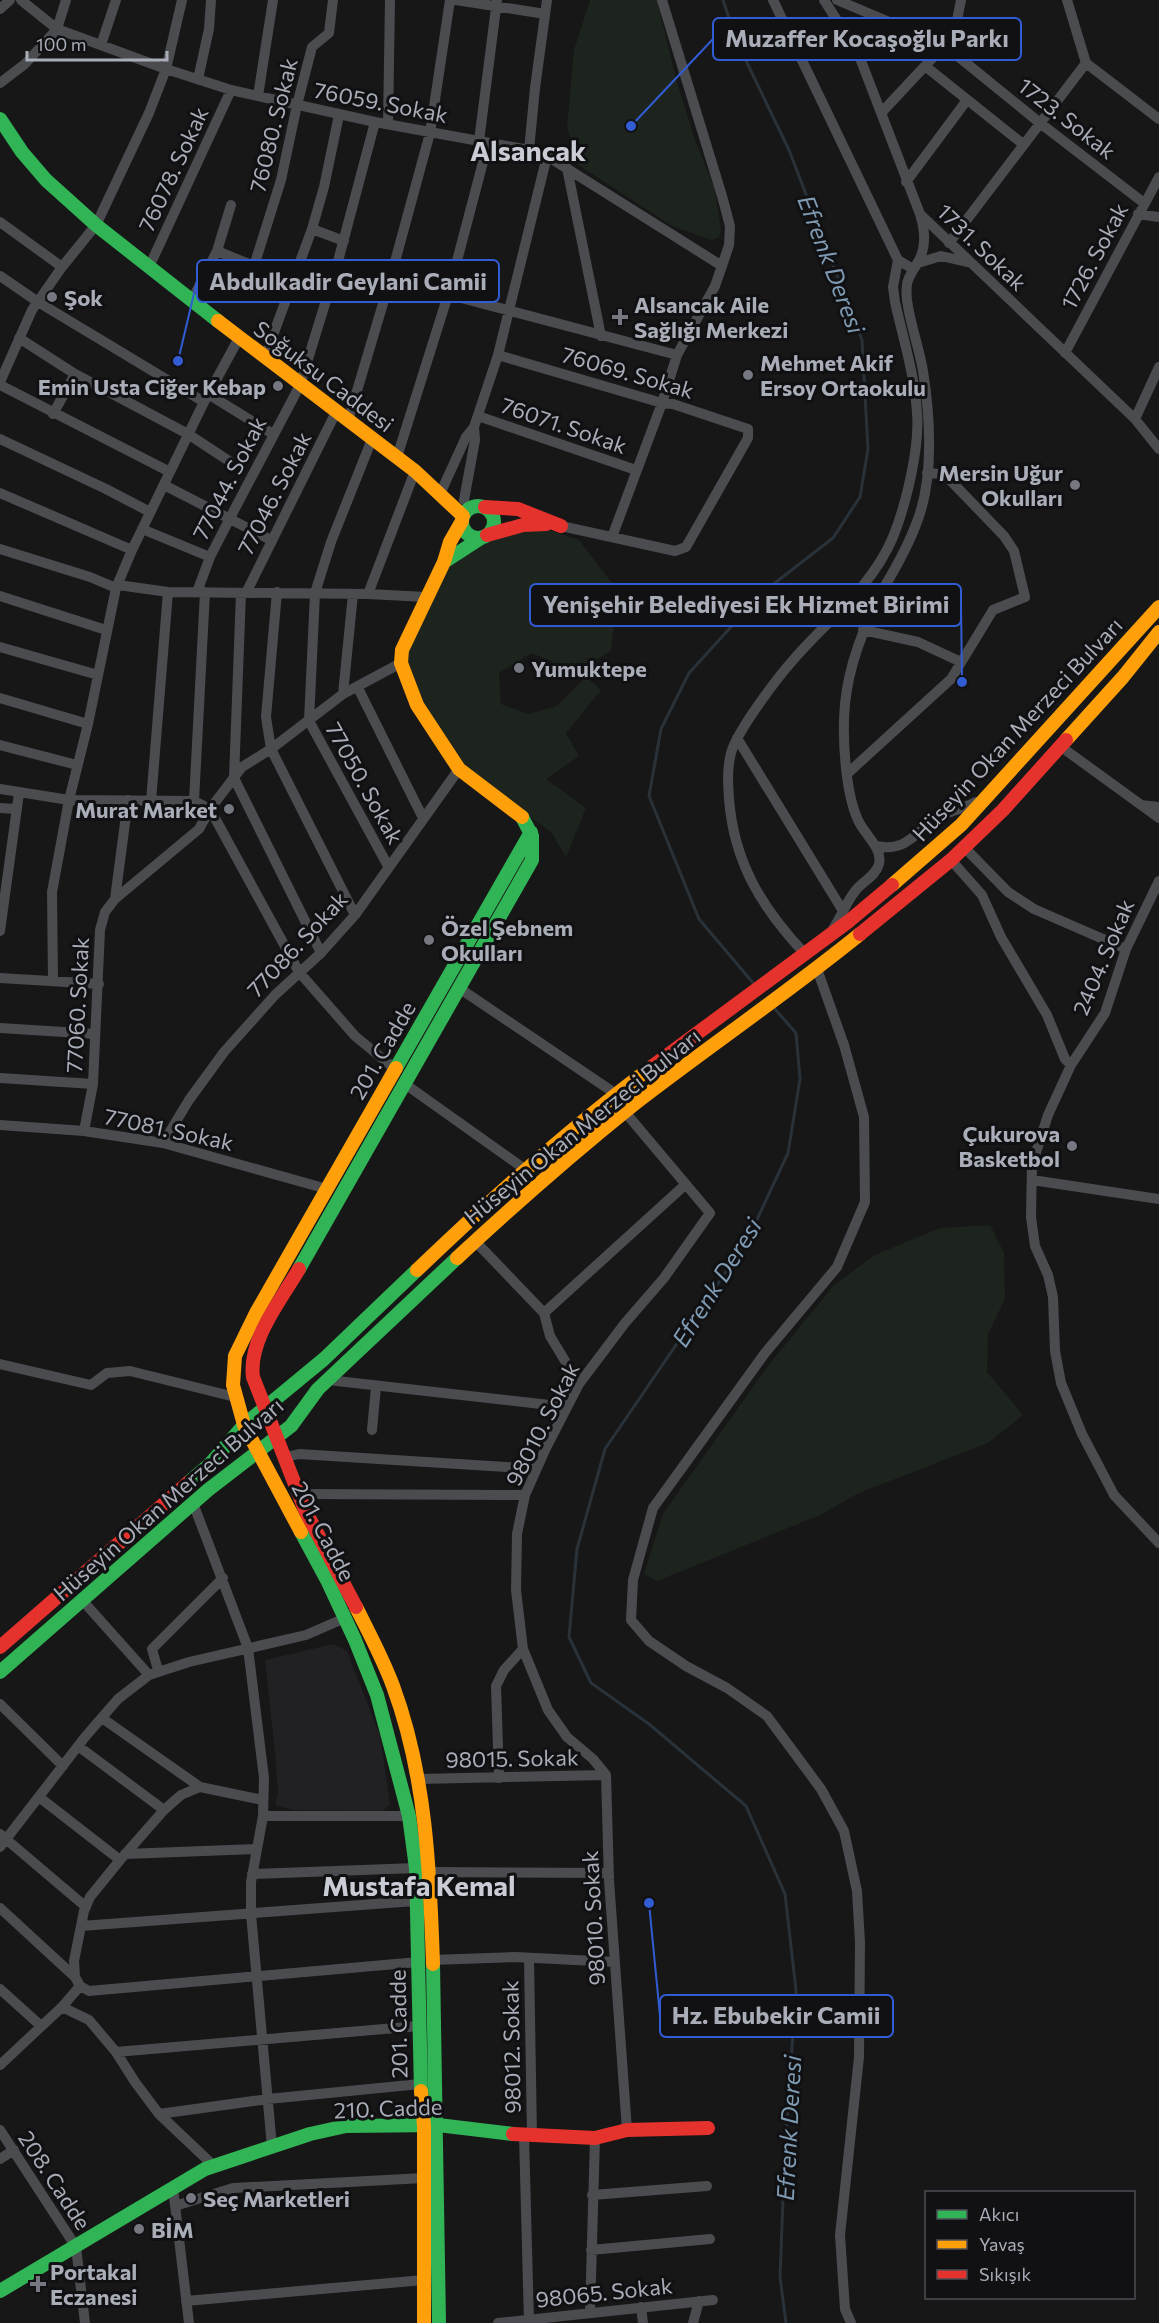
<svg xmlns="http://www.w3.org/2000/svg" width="1159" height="2323" font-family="Commissioner,sans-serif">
<rect width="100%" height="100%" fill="#171717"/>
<path fill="#212123" d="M334,1644l13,7 33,85 10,68 -7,7 -90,-1 -18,-5 3,-13 -3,-39 -10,-93z"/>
<path fill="#1d241e" d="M590,0h67l19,79 18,58 21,53 6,40 -2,7 -7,3 -40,-14 -95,-62v-8l-10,-28 7,-78z
M540,527l39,13 39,51 -7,60 -36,21 -43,-19 -33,20 2,31 28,10 28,-8 29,-29 15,13 -35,43 13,23 -33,23 40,29 -20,49 -15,-25 -84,-62 -39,-54 -21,-52 1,-16 34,-76 50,-36z
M990,1225l14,28 1,46 -17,35 -1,38 36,43 -35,28 -129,50 -39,22 -163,66 -13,-7 19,-60 104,-147 67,-82 41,-30 65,-27z"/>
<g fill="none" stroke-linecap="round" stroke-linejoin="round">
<path stroke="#2a3239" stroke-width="3" d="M723,0l14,42 52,108 73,190 6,109 -8,48 -27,41 -71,55 -73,80 -28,56 -12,67 50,123 55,65
M774,1008l22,25 4,46 -12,74 -41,88 -142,208 -28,100 -8,88 22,46 58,41 97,82 39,88 11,96 -11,157 -5,130 6,46"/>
<path stroke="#4b4c50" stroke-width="10" d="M21,0l36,29 109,40 65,21 144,32 154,28 18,6 175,110
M456,0l89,14
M773,0l125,260 15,9
M824,0l34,53 62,161 215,205 24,30
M837,0l107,45 96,78 104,80
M1067,0l19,63 73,56
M0,9l10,-9
M101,45l15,-45
M925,66l98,78
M198,79l11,-50 2,-29
M0,83l25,-19 32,-35 9,-29
M258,96l15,-96
M882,112l72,-77 7,-35
M388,124l2,-124
M479,141l18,-141
M529,150l6,-62 12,-88
M567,168l34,168
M906,182l61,-82
M1138,214l21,3
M0,222l62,45
M312,229l32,12
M949,243l137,-180
M217,251l37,15 36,27
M918,263l23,-7 26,6
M150,265l81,-175
M337,265l340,90
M254,266l27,-86 16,-75 15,-58 17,-14 4,-33
M0,276l38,26 166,100
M192,300l25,-49 14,-46
M19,338l56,36 113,60 44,29
M1065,353l94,-176
M498,355l164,48 11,1 75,25v9l-62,109 -11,4 -114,-25
M265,357l47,-128 12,-42 15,-72
M0,382l32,-72 30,-43 34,-42 53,-112 17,-44 16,-69
M0,385l170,87
M208,394l65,40
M53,414l22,-40
M478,416l158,54
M1135,419l24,-52
M348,421l42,-141 40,-147 20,-133
M0,439l106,50 44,23
M372,439l-41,103 -16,51 -6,128 79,145
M397,457l51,-162 40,-152
M164,485l107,55
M0,493l132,57
M440,494l26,-57 8,-10 24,-72 49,-199
M464,500l11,-60 -1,-13
M142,529l68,28
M612,537l50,-134 15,-48 38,-69 7,-20 7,-21 1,-19 -8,-30 -60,-196
M0,549l90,28 26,11
M118,585l50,7 200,2 58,3
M197,592l13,-35 20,-39 70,-133 37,-120 38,-143
M277,592l-11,125 5,32 84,166
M241,593l-7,185 87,175
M246,593l90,-181
M368,594l47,-123
M0,596l106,34
M863,630l55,12 43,20
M0,647l98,28
M358,688l65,130
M343,694l10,-100
M0,698l88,26
M737,738l106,173
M0,745l77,20
M1060,746l99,72
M848,773l103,-94 42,-69 32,-13 -11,-46 -10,-15 -54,-56 -10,-6 -13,-1
M0,789l69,11 125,1 16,8 89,163 56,64 40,33
M151,801l17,-209
M194,801l11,-209
M1141,805l18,2
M0,808l16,1
M876,846c33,7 40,-17 65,-30 12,-6 24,-8 35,-14
M964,847l44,45 26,17 92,40
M951,860l31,35 19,42 46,78 18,44 6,6
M1159,881l-33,68 -21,64 -34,52 -23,50 -16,50 -1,52 4,29 13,29 5,22 2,54 6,32 21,51 32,61 45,48
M115,899l13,-99
M833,929c8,-12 13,-27 23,-39 7,-9 20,-14 23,-26 4,-16 -15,-30 -21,-44 -13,-28 -16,-85 -13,-116 4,-42 21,-83 41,-120 12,-20 24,-42 32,-65 16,-43 12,-104 5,-148 -4,-24 -13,-47 -16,-71 -2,-21 2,-22 11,-38 9,-15 7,-32 2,-48
M0,931l19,-138
M805,954c-43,-46 -71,-91 -76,-155 -1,-15 -2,-31 2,-46 6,-22 46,-75 63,-94 35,-40 78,-72 99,-122 13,-32 27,-90 24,-124 -2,-37 -14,-75 -22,-111l-2,-15 5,-27
M817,969l27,76 20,72 1,85 -28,65 -72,86 -112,155 -20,72 -2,40 18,21 37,25 41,22 40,28 54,73 23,42 13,60 3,51 -1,115 -19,178 5,74 6,14
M0,978l99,6
M53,980l-1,-88 17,-92 19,-76 28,-136 16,-38 72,-148 35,-64
M459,988l157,106
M0,1028l95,6
M0,1078l93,6
M405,1084l121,86
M625,1112l85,101 -46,65 -39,45 -46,61 -34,66 -20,45 -8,39 -1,56 7,59 25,61 19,27 26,22 13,16 3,105 18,250
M0,1125l84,6 79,12 164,46
M84,1131l9,-47 7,-154 5,-18 10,-13 84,-70 11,-20 32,-42 29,-18 72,-55 58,-31
M163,1143l26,-43 35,-48 51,-57 46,-42 34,-38 104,-146
M1032,1180l127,19
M475,1241l69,72 6,23 29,48
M544,1313l142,-129
M0,1364l91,21 16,-12 23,-2 105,26
M328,1380l239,27
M372,1430l4,-43
M286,1457l13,-3 237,15
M298,1494l227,1
M193,1503l55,145 16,130 -1,38 -12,66v32l21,233
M82,1600l67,75
M158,1670l-6,-21 71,-71
M0,1704l63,62
M102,1718l98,69 63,13
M78,1746l86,64
M499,1778l-3,-92 8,-16 19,-21
M419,1779l187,-4
M39,1797l81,63
M263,1816h146
M0,1834l86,73
M0,1847l85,-110 33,-38 31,-24 40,-13 117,-27 39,-17
M125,1854l131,-5
M430,1872l178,1
M252,1874l164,-6
M0,1908l75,69 5,9 9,5 329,-29
M81,1926l334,-25
M529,1958l3,178
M432,1960l83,-3 100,5
M75,1977l-1,-16 10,-50 6,-14 30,-37 44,-50 17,-15 19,-8
M0,1989l41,37
M62,2007l27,13 27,32 19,30 24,32 55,52
M116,2052l303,-26
M0,2065l62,-58 18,-21
M159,2114l109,-15 152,-15
M0,2130l76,117 9,76
M524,2135l5,188
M0,2159l14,-9
M173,2188l16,135
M592,2195l115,-9
M175,2206l58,-18 191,-10
M591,2250l119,-11
M186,2301l238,-21
M641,2307l2,16
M590,2313l5,-175
M498,2323l215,-23
M693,2323l6,-22"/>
<path stroke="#30b455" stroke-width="14" d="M0,119l22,33 24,28 50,45 122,96
M462 522a16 16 0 1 1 32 0a16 16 0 1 1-32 0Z
M444,562l37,-24
M396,1068l135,-236
M299,1269l233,-409v-24l-10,-19
M189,1482l21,-18 34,-39 80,-66 93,-89
M301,1532l27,50 27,58 22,55 32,121 7,52 5,223
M0,1672l208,-182 83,-64 27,-37 139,-131
M433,1964l6,359
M0,2291l205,-122 105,-35 36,-8 92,-1 75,9"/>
<path stroke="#ff9f0a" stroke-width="14" d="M218,321l197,150 48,45
M462,521l-12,21 -6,20 -42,88 -1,13 16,42 42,64 63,48
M1066,740l57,-63 36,-45
M892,885l69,-60 198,-218
M457,1258c57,-53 115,-104 176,-153 75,-58 153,-111 227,-171
M417,1270c75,-72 153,-142 236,-204
M301,1532l-57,-107 -11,-40 2,-29 21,-43 140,-245
M356,1607c13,26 27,52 37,79 33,89 37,184 40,278
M421,2091l3,35v197"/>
<path stroke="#e5322d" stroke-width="14" d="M485,507l33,2 43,17
M487,535l36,-10 23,-1
M860,934l91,-74 52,-50 63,-70
M653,1066l196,-145 43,-36
M299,1269c-18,31 -51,71 -46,108l52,133 51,97
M0,1647l189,-165
M513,2134l82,4 32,-8 81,-2"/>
</g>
<g fill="#757880" stroke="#111113" stroke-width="2">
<circle cx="52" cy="297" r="6"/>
<path d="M617 308h6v6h6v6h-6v6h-6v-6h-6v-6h6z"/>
<circle cx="748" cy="375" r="6"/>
<circle cx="278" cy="386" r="6"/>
<circle cx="1075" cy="485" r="6"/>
<circle cx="519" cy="668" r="6"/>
<circle cx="229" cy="809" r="6"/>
<circle cx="429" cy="940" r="6"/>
<circle cx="1072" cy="1146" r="6"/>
<circle cx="191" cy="2198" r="6"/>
<circle cx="139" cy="2229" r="6"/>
<path d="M35 2275h6v6h6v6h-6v6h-6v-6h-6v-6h6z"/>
</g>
<g text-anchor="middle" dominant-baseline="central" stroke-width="6" stroke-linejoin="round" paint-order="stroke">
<g font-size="22" fill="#a8adb8" stroke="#111113">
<text transform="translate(381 102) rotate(11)">76059. Sokak</text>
<text transform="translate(1067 118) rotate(38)">1723. Sokak</text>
<text transform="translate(273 125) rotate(-76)">76080. Sokak</text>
<text transform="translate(173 169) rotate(-65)">76078. Sokak</text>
<text transform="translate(982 247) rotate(44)">1731. Sokak</text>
<text transform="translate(1094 256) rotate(-62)">1726. Sokak</text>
<text transform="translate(628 372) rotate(16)">76069. Sokak</text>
<text transform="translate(324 376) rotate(37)">Soğuksu Caddesi</text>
<text transform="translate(564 425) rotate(19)">76071. Sokak</text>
<text transform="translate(229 478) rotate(-63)">77044. Sokak</text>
<text transform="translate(274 493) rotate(-63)">77046. Sokak</text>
<text transform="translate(1017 729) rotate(-47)">Hüseyin Okan Merzeci Bulvarı</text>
<text transform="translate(365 783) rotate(61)">77050. Sokak</text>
<text transform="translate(297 944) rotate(-47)">77086. Sokak</text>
<text transform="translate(1103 957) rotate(-67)">2404. Sokak</text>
<text transform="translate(77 1005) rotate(-87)">77060. Sokak</text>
<text transform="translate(382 1050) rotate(-60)">201. Cadde</text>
<text transform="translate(582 1126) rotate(-39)">Hüseyin Okan Merzeci Bulvarı</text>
<text transform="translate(169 1129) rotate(12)">77081. Sokak</text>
<text transform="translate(542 1424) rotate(-63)">98010. Sokak</text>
<text transform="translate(168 1499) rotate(-41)">Hüseyin Okan Merzeci Bulvarı</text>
<text transform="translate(324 1531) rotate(62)">201. Cadde</text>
<text transform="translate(512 1758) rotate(-1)">98015. Sokak</text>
<text transform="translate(593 1918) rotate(-93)">98010. Sokak</text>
<text transform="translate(398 2024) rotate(-91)">201. Cadde</text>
<text transform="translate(511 2047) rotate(-91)">98012. Sokak</text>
<text transform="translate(388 2108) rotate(-2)">210. Cadde</text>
<text transform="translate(55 2180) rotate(57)">208. Cadde</text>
<text transform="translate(604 2292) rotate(-6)">98065. Sokak</text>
</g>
<g font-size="22" font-weight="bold" fill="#a8adb8" stroke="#111113" text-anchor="start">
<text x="64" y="297">Şok</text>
<text x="634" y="304">Alsancak Aile<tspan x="634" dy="25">Sağlığı Merkezi</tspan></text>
<text x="760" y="362">Mehmet Akif<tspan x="760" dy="25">Ersoy Ortaokulu</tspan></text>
<text x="266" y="386" text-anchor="end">Emin Usta Ciğer Kebap</text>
<text x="1063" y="472" text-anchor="end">Mersin Uğur<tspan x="1063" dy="25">Okulları</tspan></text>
<text x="531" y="668">Yumuktepe</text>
<text x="217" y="809" text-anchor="end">Murat Market</text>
<text x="441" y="927">Özel Şebnem<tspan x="441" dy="25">Okulları</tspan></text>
<text x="1060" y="1133" text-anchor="end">Çukurova<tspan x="1060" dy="25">Basketbol</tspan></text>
<text x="203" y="2198">Seç Marketleri</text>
<text x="151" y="2229">BİM</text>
<text x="50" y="2271">Portakal<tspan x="50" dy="25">Eczanesi</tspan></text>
</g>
<g font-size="24" font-style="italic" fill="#7f9bb3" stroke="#111113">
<text transform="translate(832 264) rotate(69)">Efrenk Deresi</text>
<text transform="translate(716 1282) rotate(-58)">Efrenk Deresi</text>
<text transform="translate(788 2128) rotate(-87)">Efrenk Deresi</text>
</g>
<g font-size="28" font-weight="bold" fill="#c9ccd4" stroke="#111113">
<text x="528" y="150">Alsancak</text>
<text x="419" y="1885">Mustafa Kemal</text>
</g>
</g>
<path fill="none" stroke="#325cd3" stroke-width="2" d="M631 126L713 39M178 361L197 281M962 682L961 605M649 1903L660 2016"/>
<g fill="#325cd3" stroke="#111113" stroke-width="2">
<circle cx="631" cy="126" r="6"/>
<circle cx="178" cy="361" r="6"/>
<circle cx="962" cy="682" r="6"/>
<circle cx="649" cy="1903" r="6"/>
</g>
<g fill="#111113" stroke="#325cd3" stroke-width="2">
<rect x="713" y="18" width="308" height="42" rx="6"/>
<rect x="197" y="260" width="302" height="42" rx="6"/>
<rect x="530" y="584" width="431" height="42" rx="6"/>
<rect x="660" y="1995" width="233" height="42" rx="6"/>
</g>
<g font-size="24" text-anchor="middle" font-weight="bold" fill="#a8adb8">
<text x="867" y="47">Muzaffer Kocaşoğlu Parkı</text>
<text x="348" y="290">Abdulkadir Geylani Camii</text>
<text x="746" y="613">Yenişehir Belediyesi Ek Hizmet Birimi</text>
<text x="776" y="2024">Hz. Ebubekir Camii</text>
</g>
<rect x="925" y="2191" width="210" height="108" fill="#111113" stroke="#4d4f55" stroke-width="1.5"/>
<rect x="937" y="2210" width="30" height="9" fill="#30b455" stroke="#4d4f55" stroke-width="1.5"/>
<text x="979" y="2221" font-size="18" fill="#a8adb8">Akıcı</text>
<rect x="937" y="2240" width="30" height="9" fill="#ff9f0a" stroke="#4d4f55" stroke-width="1.5"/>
<text x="979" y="2251" font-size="18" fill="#a8adb8">Yavaş</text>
<rect x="937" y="2270" width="30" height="9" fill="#e5322d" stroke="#4d4f55" stroke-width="1.5"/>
<text x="979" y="2281" font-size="18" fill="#a8adb8">Sıkışık</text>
<path d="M27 51v9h140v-9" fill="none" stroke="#a8adb8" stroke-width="3"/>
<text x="36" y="51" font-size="18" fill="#a8adb8" stroke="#111113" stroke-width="4.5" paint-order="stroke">100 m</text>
</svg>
